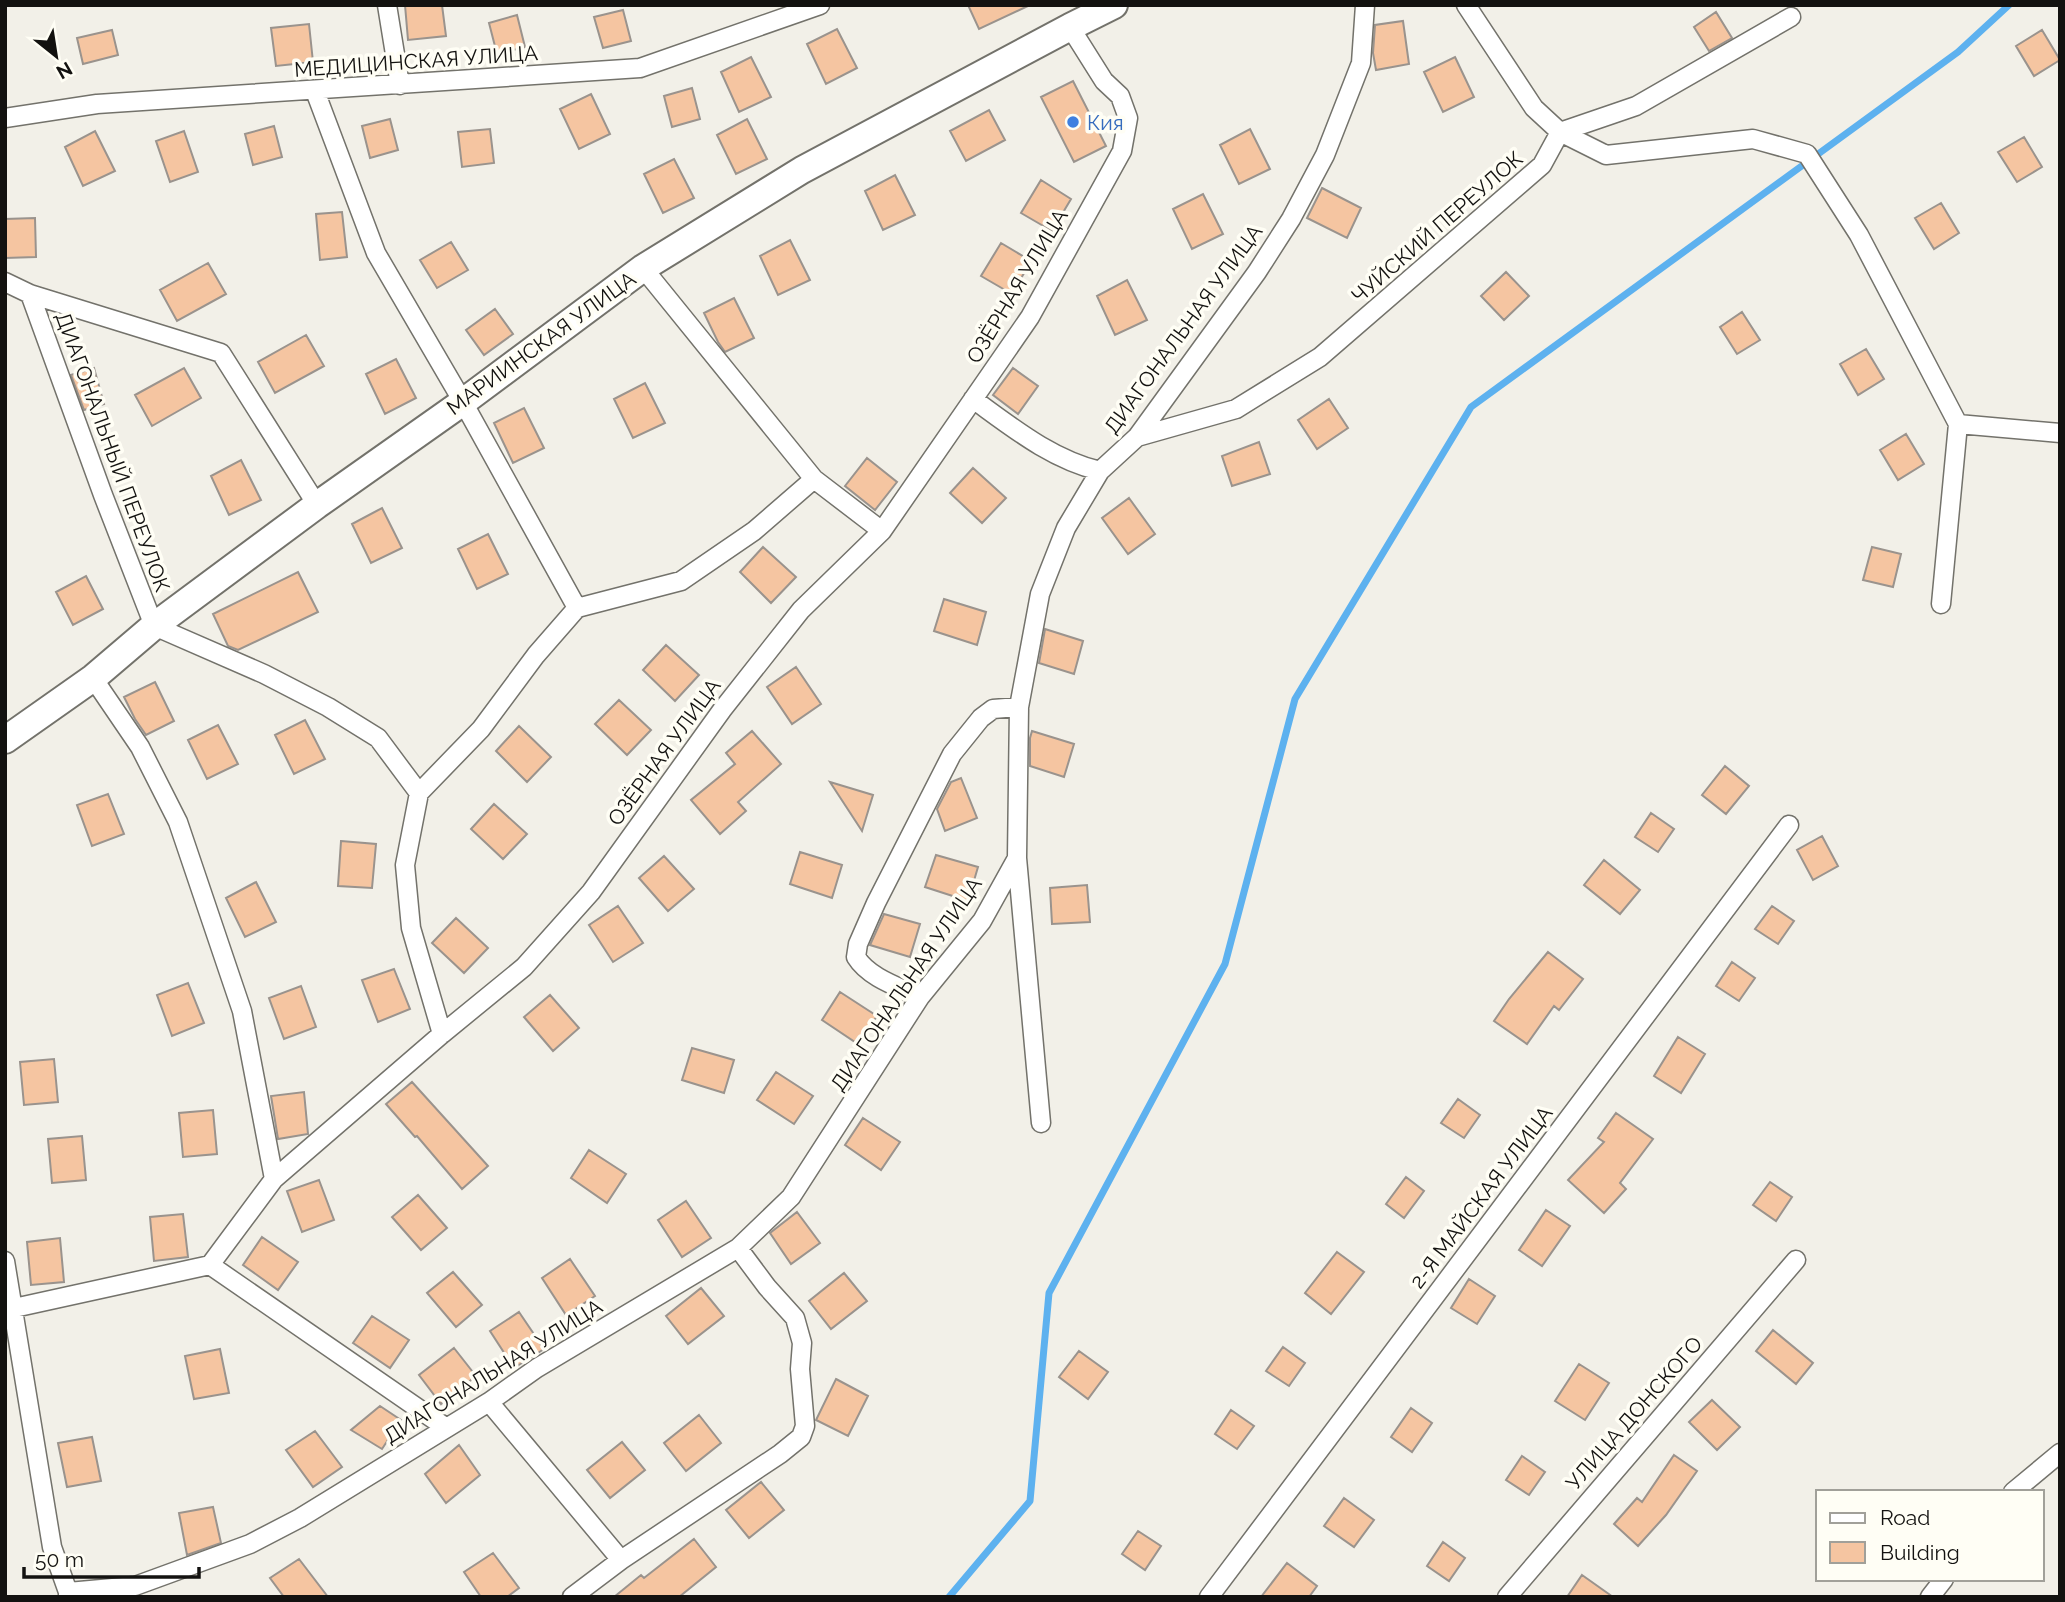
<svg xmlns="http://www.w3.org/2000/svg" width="2065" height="1602" font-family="Raleway,sans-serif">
<rect width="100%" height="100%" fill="#f2f0e8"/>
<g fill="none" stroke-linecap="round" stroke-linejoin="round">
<path stroke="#5db1ef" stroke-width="7" d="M949,1597l81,-96 19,-208 176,-329 70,-265 176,-292 487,-355 51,-47"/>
</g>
<path fill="#f5c5a1" stroke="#9a938d" stroke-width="2" d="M405,5h37l4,31 -38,4z
M968,5h62l-51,24z
M623,10l8,31 -28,7 -9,-31z
M1716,12l16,26 -23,13 -15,-24z
M517,15l8,32 -28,7 -8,-31z
M1403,21l6,43 -33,6 -3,-17 2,-28z
M309,24l4,38 -37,4 -5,-38z
M837,29l20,39 -31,16 -19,-40z
M112,30l6,25 -35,9 -6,-26z
M2042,30l18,30 -26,16 -18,-30z
M751,57l20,40 -32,15 -18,-40z
M1455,57l19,40 -31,15 -19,-40z
M1073,81l33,65 -32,16 -33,-65z
M692,88l8,31 -28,8 -8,-31z
M591,94l19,40 -31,15 -19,-40z
M989,110l16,30 -39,21 -16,-30z
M390,119l8,31 -28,8 -8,-32z
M747,119l20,40 -31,15 -19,-39z
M274,126l8,31 -29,8 -8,-31z
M490,129l4,34 -32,4 -4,-35z
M1250,129l20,40 -31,15 -19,-39z
M95,131l20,40 -32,15 -18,-39z
M184,131l14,41 -28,10 -14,-41z
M2024,137l18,30 -25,15 -19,-30z
M674,159l20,39 -31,15 -19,-39z
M895,175l20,40 -32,15 -18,-39z
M1041,180l30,19 -19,32 -31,-18z
M1322,188l39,20 -14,30 -40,-20z
M1203,194l20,40 -31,15 -19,-40z
M1941,203l18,30 -25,16 -19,-31z
M342,212l5,45 -27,3 -4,-46z
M35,218l1,39 -31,1v-39z
M790,240l20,40 -32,15 -18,-39z
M451,242l17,28 -31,18 -17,-28z
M1001,243l30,18 -19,33 -31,-18z
M208,263l18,31 -49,27 -17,-31z
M1506,272l23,24 -25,24 -23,-24z
M1127,280l20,40 -32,15 -18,-39z
M734,298l20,40 -29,14 -7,-10 -14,-29z
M495,309l18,25 -29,21 -18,-25z
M1742,312l18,28 -23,14 -17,-27z
M306,335l18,31 -49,27 -17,-31z
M1866,349l18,30 -26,16 -18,-31z
M396,359l20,39 -31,16 -19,-40z
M94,368l10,36 -20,6 -13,-35z
M184,368l17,30 -49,28 -17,-31z
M1013,368l25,18 -20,28 -25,-19z
M645,383l20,40 -32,15 -19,-39z
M1329,399l19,29 -31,21 -19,-29z
M524,408l20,40 -31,15 -19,-40z
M1906,434l18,30 -26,16 -18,-30z
M1259,442l11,32 -38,12 -10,-30z
M867,458l30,24 -22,28 -30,-24z
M241,460l20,40 -32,15 -18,-39z
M973,468l33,30 -24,25 -32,-30z
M1129,498l26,36 -27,20 -26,-36z
M382,508l20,40 -31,15 -19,-39z
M488,534l20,40 -31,15 -19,-40z
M763,547l33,30 -25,26 -31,-31z
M1872,547l29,7 -8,33 -30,-7z
M298,572l20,40 -80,38 -10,-4 -15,-32z
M86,576l17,33 -30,16 -17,-33z
M944,599l42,13 -9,33 -43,-14z
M1045,629l38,12 -9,33 -35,-11z
M666,645l33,30 -24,26 -32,-31z
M796,667l25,37 -29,20 -25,-37z
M155,682l19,39 -28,14 -11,-16 -11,-22z
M619,700l32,30 -24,25 -32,-31z
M305,720l20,39 -31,15 -19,-39z
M218,725l20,39 -31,15 -19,-39z
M519,726l32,31 -24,25 -31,-31z
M752,731l29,33 -43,38 8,9 -26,23 -29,-34 44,-36 -9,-11z
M1032,731l42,13 -10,33 -34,-11v-28z
M1725,766l24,20 -23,28 -24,-19z
M961,778l16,40 -32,13 -8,-22 14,-27z
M830,782l43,13 -11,36z
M108,794l16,40 -32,12 -15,-41z
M494,804l33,30 -24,25 -32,-30z
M1651,813l23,16 -16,23 -23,-15z
M1822,836l16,30 -25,14 -16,-30z
M341,841l35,3 -4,44 -34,-2z
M800,852l42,13 -10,33 -42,-14z
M936,855l42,12 -10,34 -43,-14z
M664,856l30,33 -26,22 -29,-33z
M1604,860l36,30 -20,24 -36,-29z
M256,882l20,40 -31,15 -19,-39z
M1087,885l3,37 -38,2 -2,-36z
M618,906l25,37 -30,19 -24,-37z
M1772,906l22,15 -16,23 -23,-15z
M884,914l36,10 -10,33 -40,-12z
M456,918l32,30 -24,25 -32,-30z
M1548,952l35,27 -24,31 -5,-4 -27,38 -33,-23 15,-22z
M1732,962l23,16 -16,23 -23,-15z
M394,969l16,40 -32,13 -16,-42z
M188,983l16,40 -32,13 -15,-41z
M301,986l15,41 -32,12 -15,-41z
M840,992l37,24 -19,28 -36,-24z
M550,995l29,33 -26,23 -29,-34z
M1678,1037l27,17 -24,39 -27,-17z
M692,1048l42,12 -10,33 -42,-13z
M54,1059l4,43 -34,3 -4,-43z
M776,1072l37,24 -19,28 -37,-24z
M412,1082l76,84 -26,23 -45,-53 -2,1 -29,-33z
M304,1092l4,42 -30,5 -7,-43z
M1458,1099l22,16 -16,23 -23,-15z
M213,1110l4,44 -34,3 -4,-44z
M1616,1113l37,26 -33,44 6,6 -22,24 -36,-33 36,-38 -6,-4z
M863,1118l37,24 -19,28 -36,-25z
M82,1136l4,44 -34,3 -4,-44z
M589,1150l37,24 -19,29 -36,-25z
M1406,1177l18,14 -20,27 -18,-14z
M319,1180l15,40 -32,12 -15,-41z
M1770,1182l22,15 -16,24 -23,-16z
M418,1195l29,33 -26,22 -29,-33z
M686,1201l25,37 -29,19 -24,-37z
M1546,1210l24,16 -28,40 -23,-16z
M797,1212l23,31 -29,21 -21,-31z
M183,1214l5,43 -34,4 -4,-44z
M262,1237l36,25 -20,28 -35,-25z
M60,1238l4,44 -33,3 -4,-43z
M1337,1252l27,20 -33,42 -26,-21z
M570,1259l25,37 -29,19 -24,-37z
M453,1272l29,33 -26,22 -29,-34z
M844,1273l23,28 -36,28 -22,-28z
M1469,1279l26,17 -18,28 -26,-16z
M701,1288l23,28 -36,28 -22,-28z
M519,1312l25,37 -30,19 -24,-37z
M372,1316l37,24 -19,28 -37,-25z
M1773,1330l40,33 -17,21 -40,-33z
M1283,1347l22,16 -16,23 -23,-15z
M454,1348l22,28 -35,28 -22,-29z
M220,1349l9,44 -35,6 -9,-43z
M1079,1351l29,21 -20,27 -29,-22z
M1579,1364l30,19 -24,37 -30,-19z
M836,1379l32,17 -20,40 -32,-16z
M1712,1400l28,27 -23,23 -28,-28z
M380,1406l21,14 -19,29 -31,-19z
M1411,1408l21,15 -20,29 -21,-15z
M1231,1410l23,16 -17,23 -22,-15z
M699,1415l22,28 -35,28 -22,-28z
M315,1431l27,36 -29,20 -27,-37z
M92,1437l9,44 -34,6 -9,-44z
M622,1442l23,28 -35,28 -23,-28z
M459,1445l21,30 -34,28 -21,-29z
M1674,1455l23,16 -31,44 -28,31 -24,-22 23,-26 5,4z
M1522,1456l23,16 -16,23 -23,-15z
M761,1482l23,28 -35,28 -23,-28z
M1344,1498l30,22 -20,27 -30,-21z
M213,1507l8,36 -34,12 -8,-42z
M1138,1531l23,15 -16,24 -23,-16z
M694,1539l22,28 -37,30h-65l27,-22 3,3z
M1443,1542l22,16 -16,23 -22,-15z
M493,1553l26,35 -12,9h-26l-17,-25z
M299,1559l29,38h-44l-14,-19z
M1287,1563l30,23 -8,11h-48z
M1582,1575l31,22h-46z"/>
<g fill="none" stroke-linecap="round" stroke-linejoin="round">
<g stroke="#73726b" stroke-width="21">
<path id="minor" d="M387,5l13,80
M1466,5l68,103 26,24 46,23 147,-16 54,15 52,81 99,189 102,9
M315,91l61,162 87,149 114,206
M5,118l92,-14 543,-36 180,-63
M643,268l171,211 68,52
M5,282l25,12 191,59 96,152
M30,294l73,201 51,131 110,48 64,33 50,31 41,55
M973,399c40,29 78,60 127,72
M1137,437l99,-28 84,-52 222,-192 18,-33 76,-26 155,-89
M1941,604l17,-180
M93,678l47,69 38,75 64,189 32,168
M1017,858l24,265
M920,997c-21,-10 -51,-19 -64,-40l2,-13 18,-41 76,-149 29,-36 12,-9 26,-2
M442,1034l-31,-106 -6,-63 14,-72 62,-64 55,-74 41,-47 104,-27 73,-50 60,-52
M5,1261l47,286 16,45v5
M210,1265l235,162
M5,1310l205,-45 64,-86 168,-145 82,-67 67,-75 131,-182 79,-100 81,-79 148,-214 92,-166 6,-33 -8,-22 -16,-15 -34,-54
M489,1402l132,158
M2013,1492l47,-39
M68,1592l67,-6 115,-42 50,-26 189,-116 48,-34 201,-120 53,-51 129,-200 62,-76 35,-63 2,-151 21,-113 26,-66 34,-57 37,-34 120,-165 34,-53 34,-64 36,-92 4,-58
M572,1597l49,-37 159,-106 21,-17 4,-11 -5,-57 2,-26 -7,-25 -28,-31 -29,-39
M1209,1597l580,-772
M1507,1597l289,-337
M1930,1597l14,-18"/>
</g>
<g stroke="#73726b" stroke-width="30">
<path id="secondary" d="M5,740l88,-62 61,-52 163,-121 146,-103 180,-134 159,-98 268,-143 44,-22"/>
</g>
<use href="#minor" stroke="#fff" stroke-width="18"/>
<use href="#secondary" stroke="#fff" stroke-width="26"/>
</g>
<circle fill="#3f7fe0" stroke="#fffef5" stroke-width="2.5" cx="1073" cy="122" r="7"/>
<g text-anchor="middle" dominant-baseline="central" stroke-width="7" stroke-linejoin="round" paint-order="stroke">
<g font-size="21" fill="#131210" stroke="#fffef5">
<text transform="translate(416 61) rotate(-4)">МЕДИЦИНСКАЯ УЛИЦА</text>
<text transform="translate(1437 227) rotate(-41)">ЧУЙСКИЙ ПЕРЕУЛОК</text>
<text transform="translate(1017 286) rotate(-59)">ОЗЁРНАЯ УЛИЦА</text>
<text transform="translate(1183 329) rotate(-54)">ДИАГОНАЛЬНАЯ УЛИЦА</text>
<text transform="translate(541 343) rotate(-36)">МАРИИНСКАЯ УЛИЦА</text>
<text transform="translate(113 452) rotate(70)">ДИАГОНАЛЬНЫЙ ПЕРЕУЛОК</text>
<text transform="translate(664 752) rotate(-54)">ОЗЁРНАЯ УЛИЦА</text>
<text transform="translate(906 984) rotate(-56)">ДИАГОНАЛЬНАЯ УЛИЦА</text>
<text transform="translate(1481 1197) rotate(-53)">2-Я МАЙСКАЯ УЛИЦА</text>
<text transform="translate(493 1371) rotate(-32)">ДИАГОНАЛЬНАЯ УЛИЦА</text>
<text transform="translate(1634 1413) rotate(-49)">УЛИЦА ДОНСКОГО</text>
</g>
<g font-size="21" fill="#366cbe" stroke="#fffef5" text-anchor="start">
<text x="1087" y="122">Кия</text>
</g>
</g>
<rect width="2065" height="1602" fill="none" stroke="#131210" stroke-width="14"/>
<rect x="1816" y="1490" width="228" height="91" fill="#fffef5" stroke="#a1a099" stroke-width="2"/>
<rect x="1830" y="1513" width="35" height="10" fill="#ffffff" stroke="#a1a099" stroke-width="2"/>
<text x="1880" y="1525" font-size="21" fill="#131210">Road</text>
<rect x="1830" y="1542" width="35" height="21" fill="#f5c5a1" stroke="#a1a099" stroke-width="2"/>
<text x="1880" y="1560" font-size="21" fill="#131210">Building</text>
<g transform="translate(56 56) rotate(150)" stroke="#fffef5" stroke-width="5" paint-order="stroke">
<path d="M0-5L12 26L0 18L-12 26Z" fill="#131210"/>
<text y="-10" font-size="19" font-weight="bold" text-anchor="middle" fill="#131210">N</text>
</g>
<path d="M24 1567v10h175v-10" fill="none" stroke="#131210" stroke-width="3.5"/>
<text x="35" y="1567" font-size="21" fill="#131210" stroke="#fffef5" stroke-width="5" paint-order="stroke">50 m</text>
</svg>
